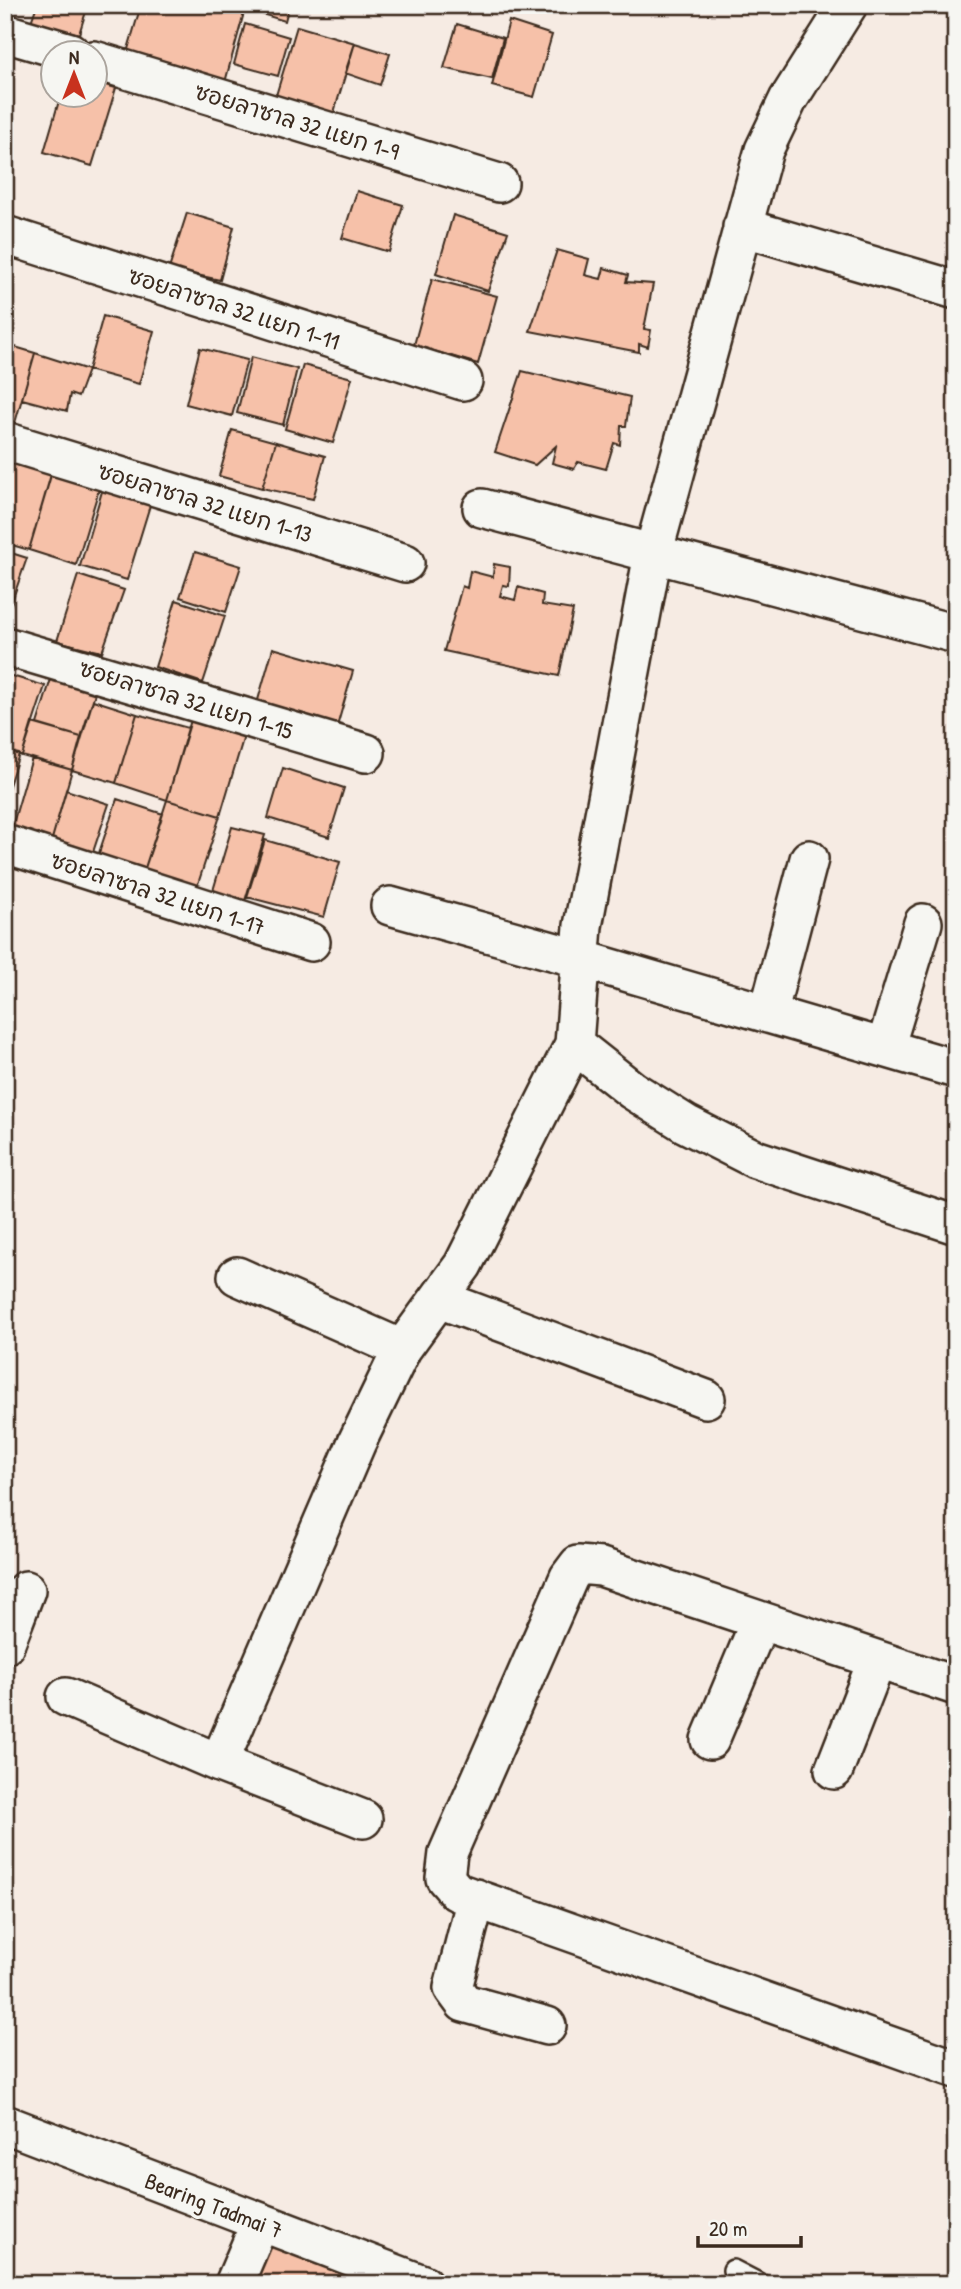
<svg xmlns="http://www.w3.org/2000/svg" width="961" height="2289" font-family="'Patrick Hand','Playpen Sans Thai',sans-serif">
<rect width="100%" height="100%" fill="#f6ebe3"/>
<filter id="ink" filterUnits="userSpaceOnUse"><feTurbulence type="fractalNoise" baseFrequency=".0143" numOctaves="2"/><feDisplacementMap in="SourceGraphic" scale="14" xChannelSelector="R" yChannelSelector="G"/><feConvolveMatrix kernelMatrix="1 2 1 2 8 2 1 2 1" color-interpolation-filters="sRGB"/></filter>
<g filter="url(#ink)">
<path fill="#f6c1a9" stroke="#3b2a1e" stroke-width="2" d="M37,5h51l-9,29 -48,-12z
M141,5h90l14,4 -21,77 -98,-30z
M246,5h43l-4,16 -40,-12z
M509,21l43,14 -18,62 -42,-11z
M245,24l44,13 -11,39 -44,-12z
M457,24l46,14 -11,41 -48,-11z
M297,26l58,17 -23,76 -58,-17z
M355,43l35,11 -10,31 -35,-12z
M5,49l9,2 -9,34z
M94,82l22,6 -24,78 -48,-14 17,-58h33z
M357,191l46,14 -14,47 -47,-14z
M187,213l47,14 -14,53 -51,-11z
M453,215l55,17 -20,59 -52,-17z
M557,250l32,9 -4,16 16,4 3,-11 24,7 -2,7 27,2 -9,45 7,1 -3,17 -9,-3v8l-109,-21z
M432,279l65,17 -19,68 -64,-19z
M103,316l51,15 -15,53 -51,-14z
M5,344l30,9 -20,70 -10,-3z
M200,348l47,12 -15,56 -46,-12z
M35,353l53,17 -10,27 -8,-3 -3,17 -45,-12z
M251,357l46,12 -14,56 -46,-12z
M303,365l49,13 -19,65 -48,-14z
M522,371l108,26 -4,29h-5l-1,19 -6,-2 -8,26 -28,-7 -4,7 -22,-6 4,-17 -21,19 -40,-13z
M232,430l44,12 -14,46 -43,-12z
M276,442l49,14 -12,43 -51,-11z
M5,457l47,14 -23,79 -24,-7z
M52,472l48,14 -24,79 -47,-15z
M103,488l48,14 -24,78 -47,-14z
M5,551l22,7 -22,63z
M195,552l46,14 -15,46 -46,-15z
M494,564l16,3 -1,19 -6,-1 -3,11 15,4 3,-13 25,7 -1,11 31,5 -14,66 -115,-25 18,-65 5,2 3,-17 23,6z
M78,575l46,15 -22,62 -45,-11z
M176,600l49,16 -22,67 -48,-16z
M273,648l80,23 -17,59 -80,-23z
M5,674l40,12 -23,70 -17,-6z
M51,679l44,14 -14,44 -44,-13z
M93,700l44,14 -21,69 -44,-13z
M137,714l51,14 -21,72 -51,-17z
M191,720l53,16 -24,80 -53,-16z
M32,723l49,14 -9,33 -50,-14z
M5,751l14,3 -14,44z
M32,758l40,12 -20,69 -40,-12z
M283,768l61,20 -15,49 -61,-19z
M66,790l43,14 -16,48 -41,-13z
M117,799l46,15 -20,60 -46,-15z
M167,800l53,16 -24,74 -53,-16z
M232,827l33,8 -21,69 -32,-10z
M265,840l75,22 -16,55 -77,-20z
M271,2235l87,35 -5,14h-101z"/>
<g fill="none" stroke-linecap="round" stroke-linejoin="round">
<g stroke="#3b2a1e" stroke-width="24">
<path id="service" d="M733,2270l27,14"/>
</g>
<g stroke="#3b2a1e" stroke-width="42">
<path id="minor" d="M5,33l65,19
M94,60l405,123
M742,227l214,63
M5,235l458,146
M5,441l400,122
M482,508l474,126
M5,646l361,107
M5,844l306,98
M390,906l191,53 375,110
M768,1014l41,-155
M574,1044l58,46 54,34 69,35 201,66
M885,1048l38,-125
M237,1276l165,73
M439,1299l267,100
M5,1645l21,-55
M956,1686l-355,-119 -23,-2 -9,12 -121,276 -3,25 12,14 499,177
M66,1697l153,66 144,56
M710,1740l50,-119
M219,1763l138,-321 45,-93 61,-84 111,-221 9,-118 70,-372 111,-404 24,-50 60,-95
M834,1770l43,-110
M476,1898l-23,90 11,15 83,23
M5,2124l418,160
M234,2284l26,-61"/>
</g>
<use href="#service" stroke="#f6f6f2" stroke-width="19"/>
<use href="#minor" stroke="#f6f6f2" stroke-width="37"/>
</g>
</g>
<g text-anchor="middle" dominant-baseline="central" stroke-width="7" stroke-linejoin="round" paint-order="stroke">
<g font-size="23" fill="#3b2a1e" stroke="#f6f6f2">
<text transform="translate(297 121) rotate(17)">ซอยลาซาล 32 แยก 1-9</text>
<text transform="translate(234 308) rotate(18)">ซอยลาซาล 32 แยก 1-11</text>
<text transform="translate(205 502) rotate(17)">ซอยลาซาล 32 แยก 1-13</text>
<text transform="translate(186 699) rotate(17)">ซอยลาซาล 32 แยก 1-15</text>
<text transform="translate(158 893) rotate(18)">ซอยลาซาล 32 แยก 1-17</text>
<text transform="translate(214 2205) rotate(21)">Bearing Tadmai 7</text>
</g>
</g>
<rect width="961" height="2289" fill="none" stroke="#f6f6f2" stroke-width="28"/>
<rect x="14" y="14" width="933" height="2261" fill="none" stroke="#3b2a1e" stroke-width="2.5" filter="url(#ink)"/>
<g transform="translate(74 74)"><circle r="33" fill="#f6f6f2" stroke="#aba49d" stroke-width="2"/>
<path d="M0-5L12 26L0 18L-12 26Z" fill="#c8321e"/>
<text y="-10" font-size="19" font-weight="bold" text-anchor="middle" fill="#3b2a1e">N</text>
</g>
<path d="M698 2236v10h103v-10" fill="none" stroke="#3b2a1e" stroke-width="3.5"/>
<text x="709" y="2236" font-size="21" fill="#3b2a1e" stroke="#f6f6f2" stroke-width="5" paint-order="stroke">20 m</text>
</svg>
